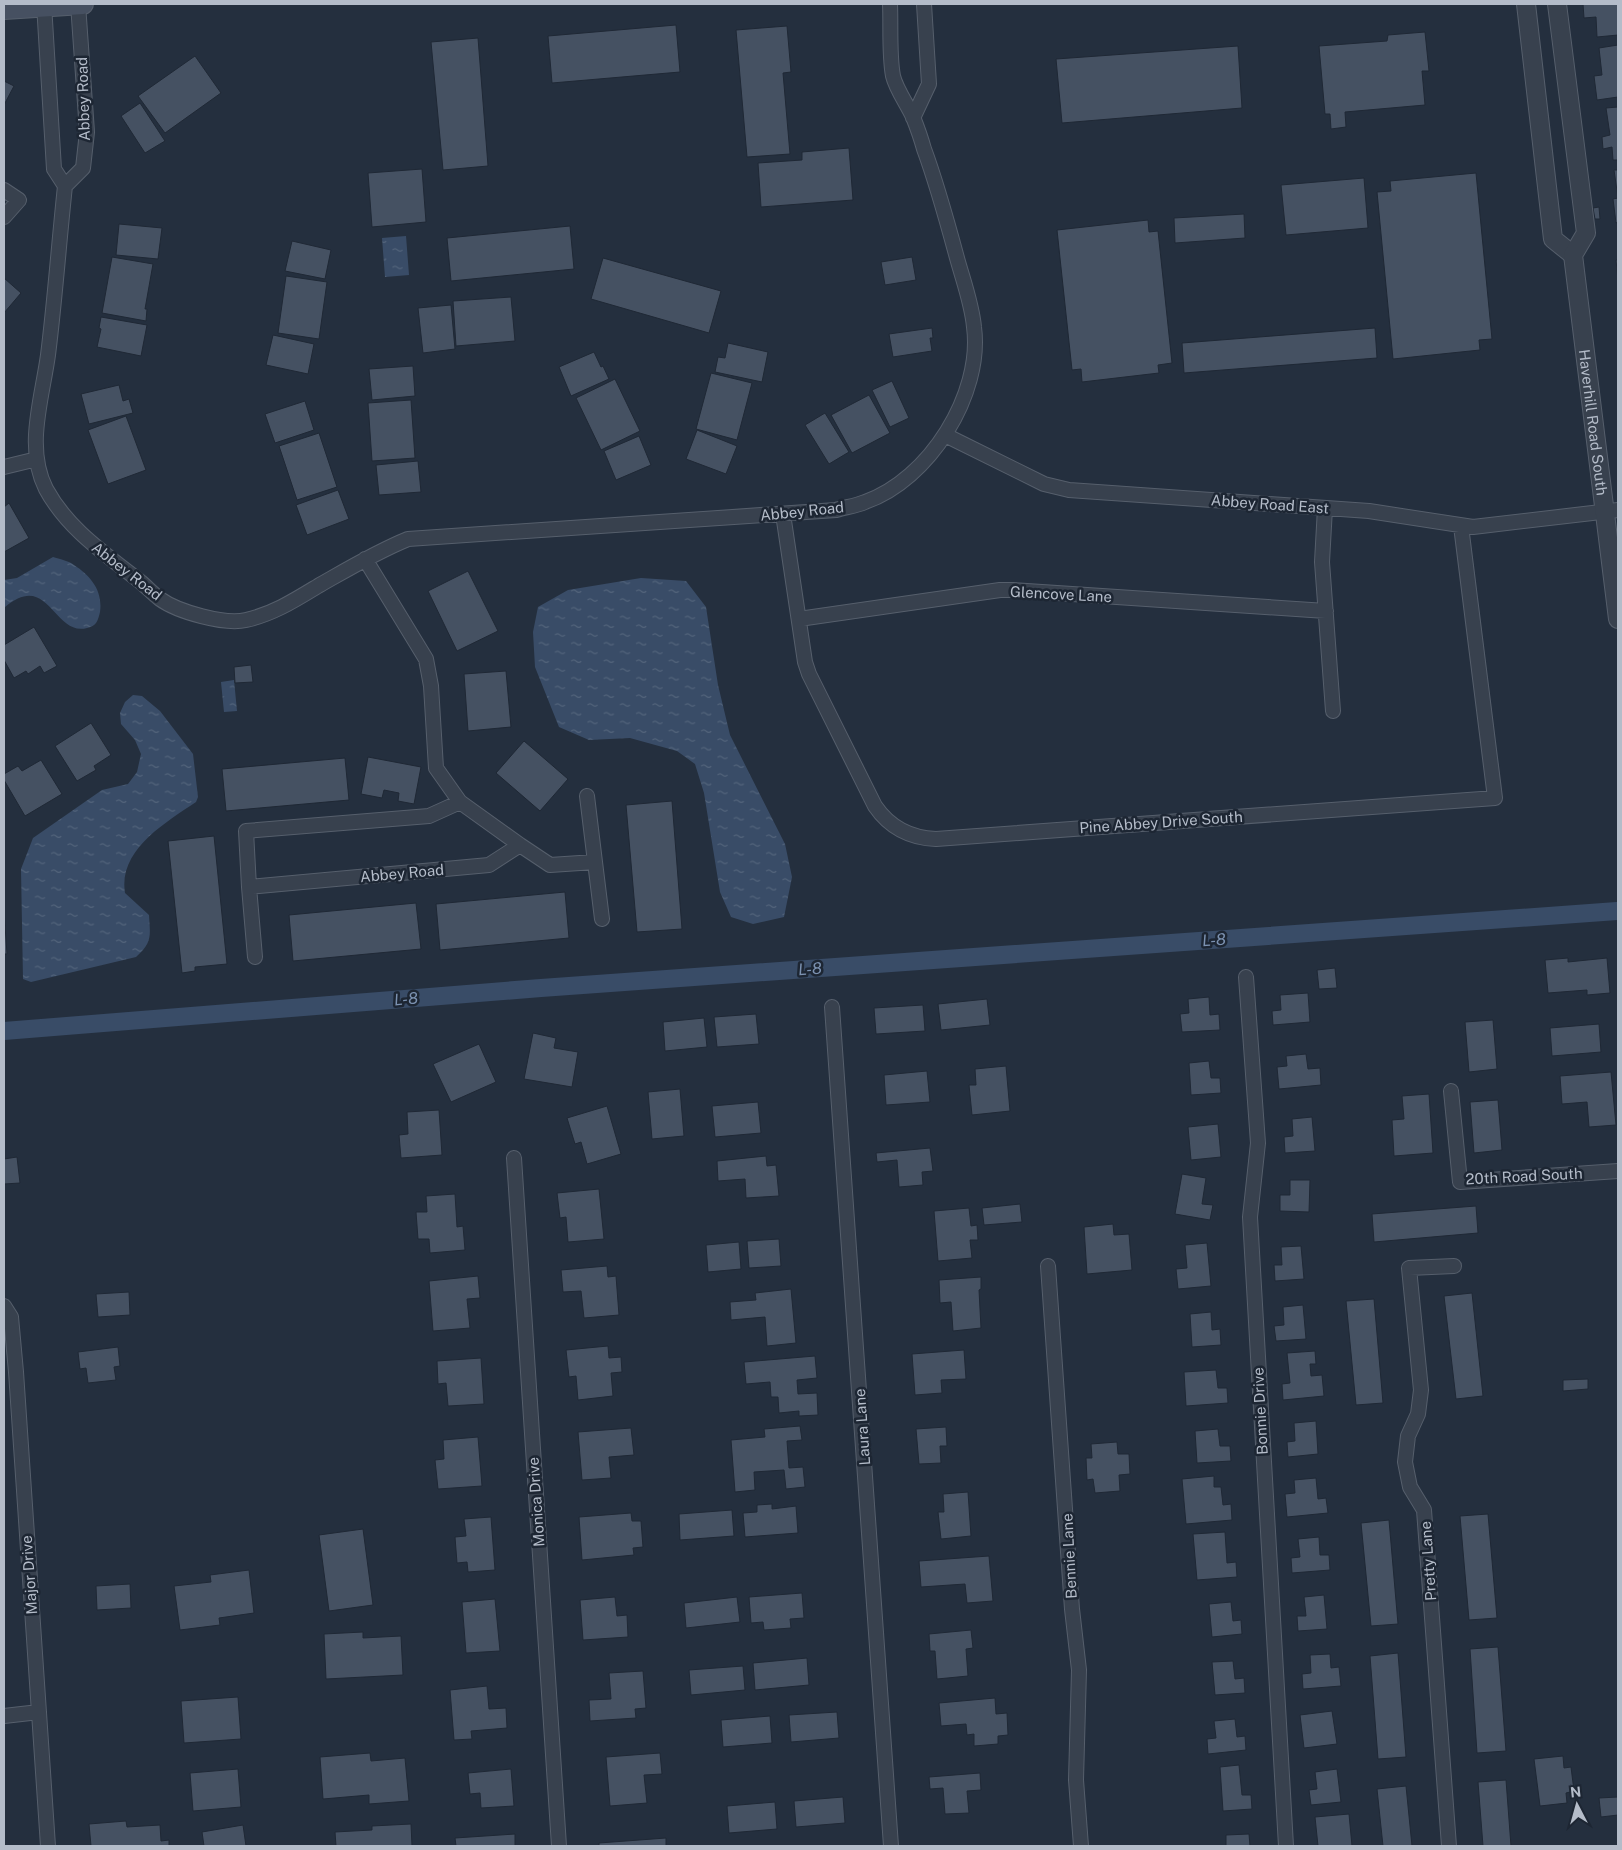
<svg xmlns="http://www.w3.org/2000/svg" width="1622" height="1850" font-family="'Public Sans',sans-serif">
<defs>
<pattern id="water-ripples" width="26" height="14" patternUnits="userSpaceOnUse" patternTransform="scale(1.25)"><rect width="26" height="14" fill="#394c67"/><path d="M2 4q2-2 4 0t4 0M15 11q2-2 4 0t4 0" fill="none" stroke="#53647b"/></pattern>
</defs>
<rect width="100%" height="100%" fill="#242f3e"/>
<path fill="url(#water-ripples)" d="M406,236l3,39 -24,2 -3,-39z
M53,557c6,2 16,4 21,8 17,11 29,26 26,47 -2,8 -3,14 -13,16 -34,9 -38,-59 -83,-20v-28l13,-2z
M641,578l45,3 20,26 12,78 12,50 55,109 7,33 -8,40 -31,7 -22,-7 -11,-25 -16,-99 -9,-29 -18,-13 -47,-13 -41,2 -30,-13 -24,-60 -2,-35 5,-25 30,-17z
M234,680l3,31 -13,1 -3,-30z
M133,695l9,1 18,15 33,43 5,43 -2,5c-31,21 -78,48 -71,91l24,22c1,20 4,27 -13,42l-105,25 -8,-3 -2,-110 12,-31 69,-48 26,-6 9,-12 4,-18 -6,-14 -14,-16 -1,-11 5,-11z"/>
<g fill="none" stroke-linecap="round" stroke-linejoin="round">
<path stroke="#394c67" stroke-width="18" d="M4,1031l537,-43 1076,-77"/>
</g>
<path fill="#455162" stroke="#1f2835" d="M1583,4h35v31l-21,2 -1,-20 -12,1z
M676,25l4,47 -128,11 -4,-47z
M787,26l4,46 -8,1 7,81 -43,3 -11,-127z
M1425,32l4,39h-7l3,34 -80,7 1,15 -15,2 -1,-15h-5l-6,-68 68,-5 1,-6z
M478,38l10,128 -45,4 -12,-128z
M1618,45v52l-21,3 -3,-24 8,-1 -3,-27z
M1238,46l4,62 -180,15 -6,-64z
M195,56l26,37 -56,40 -27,-37z
M4,81l10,5 -10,19z
M140,103l25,38 -20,12 -24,-37z
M1618,107v53h-5l-1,-13 -9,2 -1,-12 8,-2 -4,-27z
M849,148l4,52 -92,7 -3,-44 44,-3v-8z
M422,169l4,53 -54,5 -4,-54z
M1614,170h4v52l-2,1 -3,-24 5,-1z
M1476,173l16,166 -13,1 1,10 -87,9 -16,-167 14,-1 -1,-10z
M1364,178l4,50 -82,7 -5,-50z
M1599,207l1,12h-5l-2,-11z
M1244,214l1,24 -70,5 -1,-25z
M1148,220l1,12 9,-1 14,132 -14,2 1,8 -77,9 -1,-13 -9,1 -15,-140z
M119,224l43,4 -4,31 -42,-4z
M570,226l4,43 -123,12 -4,-43z
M292,241l39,9 -6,29 -40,-8z
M112,257l41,7 -8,45h2l-1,12 -44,-8z
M912,257l4,23 -31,5 -4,-23z
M603,258l118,33 -12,42 -118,-34z
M1616,260h2v20z
M286,276l41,6 -8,57 -41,-6z
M4,278l17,15 -17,20z
M511,297l4,44 -59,5 -3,-45z
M451,305l4,44 -32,4 -5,-45z
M101,317l46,8 -6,31 -44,-9 4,-18 -2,-1z
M932,328l1,10h-3l2,13 -39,6 -4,-23z
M1375,328l2,30 -193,15 -2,-30z
M273,335l41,9 -6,30 -42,-9z
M728,343l40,9 -6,30 -47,-10 3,-15 7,1z
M594,352l7,15 2,-1 6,13 -38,17 -12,-29z
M413,366l2,30 -43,4 -3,-31z
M711,373l41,10 -15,57 -41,-11z
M615,379l25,52 -39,19 -25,-52z
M892,381l17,37 -19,9 -18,-37z
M119,385l4,16 6,-2 4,14 -44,11 -8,-30z
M869,395l21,38 -38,20 -21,-38z
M411,400l4,58 -43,3 -4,-58z
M305,401l9,29 -39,13 -10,-29z
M825,413l24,39 -20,12 -24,-39z
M126,416l20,54 -38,14 -20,-54z
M697,430l40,16 -11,28 -40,-15z
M319,433l18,54 -40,13 -18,-54z
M639,436l12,29 -35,15 -12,-29z
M418,461l3,31 -42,3 -3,-30z
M338,490l11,29 -42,16 -11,-30z
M9,503l20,35 -25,14v-45z
M468,571l30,60 -41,20 -29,-60z
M34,627l23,39 -13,7 -4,-7 -12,8 -2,-3 -12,7 -10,-18v-15z
M251,665l2,17 -18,1 -1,-16z
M506,671l5,56 -43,4 -4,-57z
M91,723l20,32 -17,11 2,4 -19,11 -22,-35z
M524,741l44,38 -28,32 -44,-38z
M368,757l53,10 -7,37 -16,-3 1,-8 -15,-3 -2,8 -21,-4z
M345,758l4,42 -123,11 -4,-42z
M41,760l21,34 -37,22 -21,-36v-6l14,-8 4,5z
M672,801l10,128 -45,3 -11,-127z
M214,836l13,128 -32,3v4l-13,2 -14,-132z
M565,892l4,46 -129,12 -4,-46z
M416,903l5,46 -128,12 -4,-46z
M4,911l3,43h-3z
M1568,958v4l39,-4 3,35 -23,2v-5l-39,3 -3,-33z
M1335,968l2,20 -18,1 -2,-19z
M1308,993l2,29 -37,3 -1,-14 9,-1 -1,-15z
M1209,997l1,18 9,-1 1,16 -38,2 -2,-18 9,-1 -1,-14z
M987,999l3,26 -49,5 -3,-26z
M923,1005l2,26 -49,3 -2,-26z
M756,1014l3,30 -42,3 -3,-30z
M704,1018l3,29 -42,4 -2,-29z
M1493,1020l4,49 -28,3 -4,-50z
M1599,1024l2,28 -49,4 -2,-28z
M533,1033l23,5 -2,10 24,4 -6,35 -48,-8z
M479,1044l17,38 -45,20 -18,-38z
M1306,1054l2,15 12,-1 1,17 -42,4 -2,-22 10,-1 -1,-10z
M1209,1061l2,17h9l1,15 -30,2 -2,-32z
M1006,1066l4,45 -38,4 -3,-30h7l-1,-16z
M927,1071l3,31 -44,3 -2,-30z
M1611,1072l5,53 -27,2 -2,-25 -25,2 -2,-28z
M680,1089l4,47 -32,3 -4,-47z
M1429,1094l4,59 -39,3 -2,-36 12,-1 -2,-23z
M1498,1100l4,50 -28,3 -4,-51z
M758,1102l3,31 -46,4 -3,-31z
M607,1106l14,48 -34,10 -6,-22 -6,2 -8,-26z
M439,1110l3,45 -41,3 -2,-23 9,-1 -1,-22z
M1312,1117l3,34 -30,2 -1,-16 9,-1 -1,-17z
M1218,1124l3,33 -30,3 -3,-33z
M930,1148l3,23 -11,1 1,13 -24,2 -2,-27 -20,2 -1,-9z
M766,1156l1,10 9,-1 3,31 -33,2 -1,-19 -27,2 -1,-20z
M17,1157l3,26 -16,1v-25z
M1182,1174l24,4 -4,26 11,1 -3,15 -35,-6z
M1290,1180h20l-1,32 -29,-1v-16h10z
M599,1189l5,50 -36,3 -2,-25 -6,1 -3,-25z
M455,1194l2,33 6,-1 2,24 -35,3 -1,-14h-11l-2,-27h11l-1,-16z
M1020,1204l2,18 -38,3 -2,-17z
M1476,1206l2,27 -104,9 -2,-28z
M969,1208l2,18 6,-1 1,15h-8l2,18 -34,3 -4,-50z
M1113,1224l1,11 15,-1 3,36 -45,4 -3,-47z
M779,1239l2,27 -32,2 -2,-27z
M739,1242l2,27 -33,3 -2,-27z
M1207,1243l4,43 -33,3 -2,-20 11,-1 -2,-23z
M1301,1246l3,33 -29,2 -1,-16h8l-1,-18z
M607,1266l1,11 8,-1 3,39 -35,3 -3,-27 -18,1 -2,-22z
M478,1276l2,22 -13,1 3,29 -37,3 -4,-50z
M981,1277v12l-2,1 2,38 -28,3 -2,-29 -11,1 -1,-23z
M791,1289l5,54 -29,3 -2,-29 -34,3 -1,-18 26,-2 -1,-7z
M129,1292l1,23 -32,2 -2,-23z
M1472,1293l11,103 -27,3 -12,-103z
M1374,1299l9,104 -27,2 -10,-104z
M1303,1305l3,34 -30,2 -2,-15 10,-1 -1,-18z
M1211,1312l1,18 8,-1 1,16 -29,2 -2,-33z
M608,1346l1,12 12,-1 1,15 -11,1 2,23 -35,4 -2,-24 -7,1 -3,-27z
M118,1347l2,19 -6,1 2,13 -28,3 -2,-15 -6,1 -2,-17z
M964,1350l2,29 -25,1 1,13 -27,2 -3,-41z
M1315,1351l1,13h-6l1,12 11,-1 2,21 -41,4 -1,-16 8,-1 -3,-30z
M815,1356l2,22 -20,2 1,14 19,-1 1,22 -19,1v-5l-20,2 -1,-16h-7l-1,-15 -24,2 -2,-22z
M481,1358l3,46 -36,2 -2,-23 -8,1 -1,-23z
M1216,1370l2,18h9l1,15 -42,3 -2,-34z
M1588,1379v10l-25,2v-11z
M1316,1421l2,33 -30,3 -1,-15 8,-1 -1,-18z
M800,1426l2,14 -15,1 2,27 14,-1 2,20 -19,2 -2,-19 -30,2 1,18 -20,2 -4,-52 34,-3 -1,-8z
M946,1427l1,19h-7l1,17 -22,1 -3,-35z
M631,1428l3,27 -25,2 2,21 -29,2 -4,-48z
M1218,1429l2,17h10l1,15 -34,2 -2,-32z
M478,1437l4,49 -44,3 -3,-29 9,-1 -1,-19z
M1117,1442l1,12h11l1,20 -11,1 1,16 -25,2 -2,-14 -6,1 -1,-22h6l-1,-14z
M1214,1476v11h7l2,18 8,-1 1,16 -46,4 -4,-45z
M1316,1478l2,21 8,-1 2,15 -41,4 -2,-23 10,-1 -1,-13z
M968,1492l3,44 -30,3 -3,-27h6l-1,-18z
M772,1504v5l24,-3 2,27 -53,4 -2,-24 14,-1v-7z
M732,1510l2,26 -54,4 -1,-26z
M631,1513l1,8h9l2,26 -10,1 1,7 -52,5 -3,-43z
M1488,1514l9,104 -28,2 -9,-104z
M491,1517l4,53 -27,2 -1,-10 -10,1 -2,-26 11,-1 -2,-17z
M1389,1520l9,104 -27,2 -10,-103z
M363,1529l10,76 -44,6 -10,-76z
M1225,1532l2,31 9,-1 1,15 -40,3 -4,-46z
M1319,1537l1,18h9l1,15 -38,3 -1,-15 9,-1 -2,-18z
M989,1556l4,45 -26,2 -2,-19 -44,3 -2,-26z
M249,1570l5,43 -35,5 1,7 -40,5 -6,-44 37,-4 -1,-7z
M130,1584l1,24 -34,2 -1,-24z
M802,1593l2,25 -14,1 1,9 -27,2 -1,-8 -12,1 -2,-26z
M1324,1595l3,34 -29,2 -1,-15h9l-2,-19z
M615,1597l2,19 10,-1 1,22 -45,3 -3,-40z
M737,1597l3,25 -54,6 -2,-25z
M495,1599l5,52 -34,2 -4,-51z
M1231,1602l2,19 8,-1 1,14 -30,3 -3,-33z
M971,1630l2,18 -7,1 2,27 -31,3 -2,-28h-5l-1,-17z
M363,1632v6l38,-2 2,39 -77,4 -2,-45z
M1498,1647l8,104 -29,2 -7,-104z
M1398,1653l8,104 -28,2 -8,-103z
M1330,1654l1,14 8,-1 2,19 -38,3 -1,-15 9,-1 -1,-18z
M807,1658l2,27 -54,5 -2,-27z
M1233,1661l2,18 9,-1 1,15 -30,2 -3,-33z
M743,1666l2,24 -54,5 -2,-25z
M643,1671l3,37 -11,1 1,9 -46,3 -1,-21 22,-1 -2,-26z
M487,1686l2,23 17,-1 1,20 -36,3 1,8 -18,1 -4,-50z
M238,1697l3,42 -57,4 -3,-42z
M995,1698l1,16 11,-1 1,22 -10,1v8l-24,2v-12l-7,1 -1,-11 -25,2 -2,-23z
M1332,1711l5,33 -33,4 -4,-33z
M837,1712l2,26 -48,4 -2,-27z
M770,1716l2,27 -49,4 -2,-27z
M1235,1719l2,18 8,-1 1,14 -38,4 -1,-15 9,-1 -2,-17z
M370,1753l1,8 34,-3 4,43 -40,3v-9l-46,4 -3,-42z
M660,1753l2,21 -18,1 3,28 -37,3 -4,-49z
M1563,1756l1,12 7,-1 3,24 -8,2 1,10 -27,3 -6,-47z
M1239,1765l3,30h9l1,14 -29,2 -3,-44z
M238,1769l3,38 -48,4 -3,-38z
M511,1769l3,37 -33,2 -1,-15 -10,1 -2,-21z
M1337,1769l4,33 -30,3 -2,-15 8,-1 -2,-17z
M980,1773l1,17 -14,1 2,22 -24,1 -2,-26 -13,1 -1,-12z
M1506,1780l5,66h-28l-5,-64z
M1406,1786l6,60h-29l-6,-57z
M843,1797l2,26 -49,4 -2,-26z
M1618,1797v18l-17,2 -2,-19z
M775,1802l2,27 -48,4 -2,-27z
M1349,1814l3,32h-34l-3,-29z
M126,1821l1,6 33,-2 1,16 8,-1v6h-78l-2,-22z
M411,1824l1,22h-76l-1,-14 37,-2v-4z
M243,1825l3,21h-42l-2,-14z
M515,1834v12h-59l-1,-8z
M1249,1834l1,12h-24v-11z
M666,1838v8h-67v-3z"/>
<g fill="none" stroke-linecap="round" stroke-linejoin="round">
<g stroke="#565f6c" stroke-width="16">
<path id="minor" d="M44,4l10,165 11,17c-6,56 -10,113 -17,169 -6,44 -23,93 -2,134 21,39 58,64 91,90 8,6 15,14 23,20 18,13 65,26 86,21 27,-6 49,-20 72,-34 30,-17 58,-34 90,-47l428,-29c10,-3 20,-4 29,-8 64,-22 118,-108 109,-175 -2,-23 -11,-47 -17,-69 -10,-37 -20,-74 -33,-109 -3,-11 -7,-22 -11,-32 -6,-13 -17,-28 -20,-41 -4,-21 -2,-51 -3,-72
M913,118l16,-34 -5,-80
M65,186l18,-18 4,-36 -9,-128
M4,190l15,10 -15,17
M945,435l99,49 25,6 300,21 104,16 145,-17
M4,467l33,-8
M1325,508l-3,54 11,149
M783,514l22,148 4,12 66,132c15,22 35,32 61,33l559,-41 -34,-272
M365,559l61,100 5,27 5,82 24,34 60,43 -31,20 -240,22 -3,-56 183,-15 31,-14
M799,619l201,-29h13l313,21
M587,796l8,66
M520,845l30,20 45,-3 7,57
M249,887l6,70
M1246,977l12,166 -8,74 36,629
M832,1007l59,839
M1451,1091l9,91 158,-11
M514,1158l45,688
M1048,1266l24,343 7,61 -3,110 5,66
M4,1306l7,11 5,55 32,474
M4,1716l35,-4
M1449,1846l-25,-336 -14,-23 -5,-25 3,-26 10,-22 3,-24 -12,-122 45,-2"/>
</g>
<g stroke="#565f6c" stroke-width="20">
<g id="tertiary">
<path d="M1526,4l27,235 20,16"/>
<path id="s1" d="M1557,4l29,229 -13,22 45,364"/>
</g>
</g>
<g stroke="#565f6c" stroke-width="22">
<path id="secondary" d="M4,9l79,-5"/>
</g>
<use href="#minor" stroke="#38414e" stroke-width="14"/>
<use href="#tertiary" stroke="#38414e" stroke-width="18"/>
<use href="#secondary" stroke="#465061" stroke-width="20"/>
</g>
<g text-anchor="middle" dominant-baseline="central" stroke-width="5" stroke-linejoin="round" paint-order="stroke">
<g font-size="15" fill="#b4bcc9" stroke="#1d2633">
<text transform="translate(83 99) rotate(-92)">Abbey Road</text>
<text stroke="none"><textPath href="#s1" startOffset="425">Haverhill Road South</textPath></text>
<text transform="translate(1270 504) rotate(4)">Abbey Road East</text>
<text transform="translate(802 511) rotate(-6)">Abbey Road</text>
<text transform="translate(127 571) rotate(38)">Abbey Road</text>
<text transform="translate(1061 594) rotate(3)">Glencove Lane</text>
<text transform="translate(1161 822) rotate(-4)">Pine Abbey Drive South</text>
<text transform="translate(402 873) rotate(-5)">Abbey Road</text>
<text transform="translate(1524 1176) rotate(-3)">20th Road South</text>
<text transform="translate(1260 1411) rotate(-93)">Bonnie Drive</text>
<text transform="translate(862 1427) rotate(-94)">Laura Lane</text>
<text transform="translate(536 1502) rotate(-94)">Monica Drive</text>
<text transform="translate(1069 1556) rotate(-93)">Bennie Lane</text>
<text transform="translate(1428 1561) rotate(-94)">Pretty Lane</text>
<text transform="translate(29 1575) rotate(-94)">Major Drive</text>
</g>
<g font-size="16" font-style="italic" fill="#7c92b1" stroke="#1d2633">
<text transform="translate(1214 940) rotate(-4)">L-8</text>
<text transform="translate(810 969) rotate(-4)">L-8</text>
<text transform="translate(406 999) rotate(-5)">L-8</text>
</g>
</g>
<rect width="1622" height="1850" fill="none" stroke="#b4bcc9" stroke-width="10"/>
<g transform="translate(1577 1805) rotate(354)" stroke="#1d2633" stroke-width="4" paint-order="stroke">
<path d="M0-4L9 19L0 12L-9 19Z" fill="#b4bcc9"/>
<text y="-8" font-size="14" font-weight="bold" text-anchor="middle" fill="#b4bcc9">N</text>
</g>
</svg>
